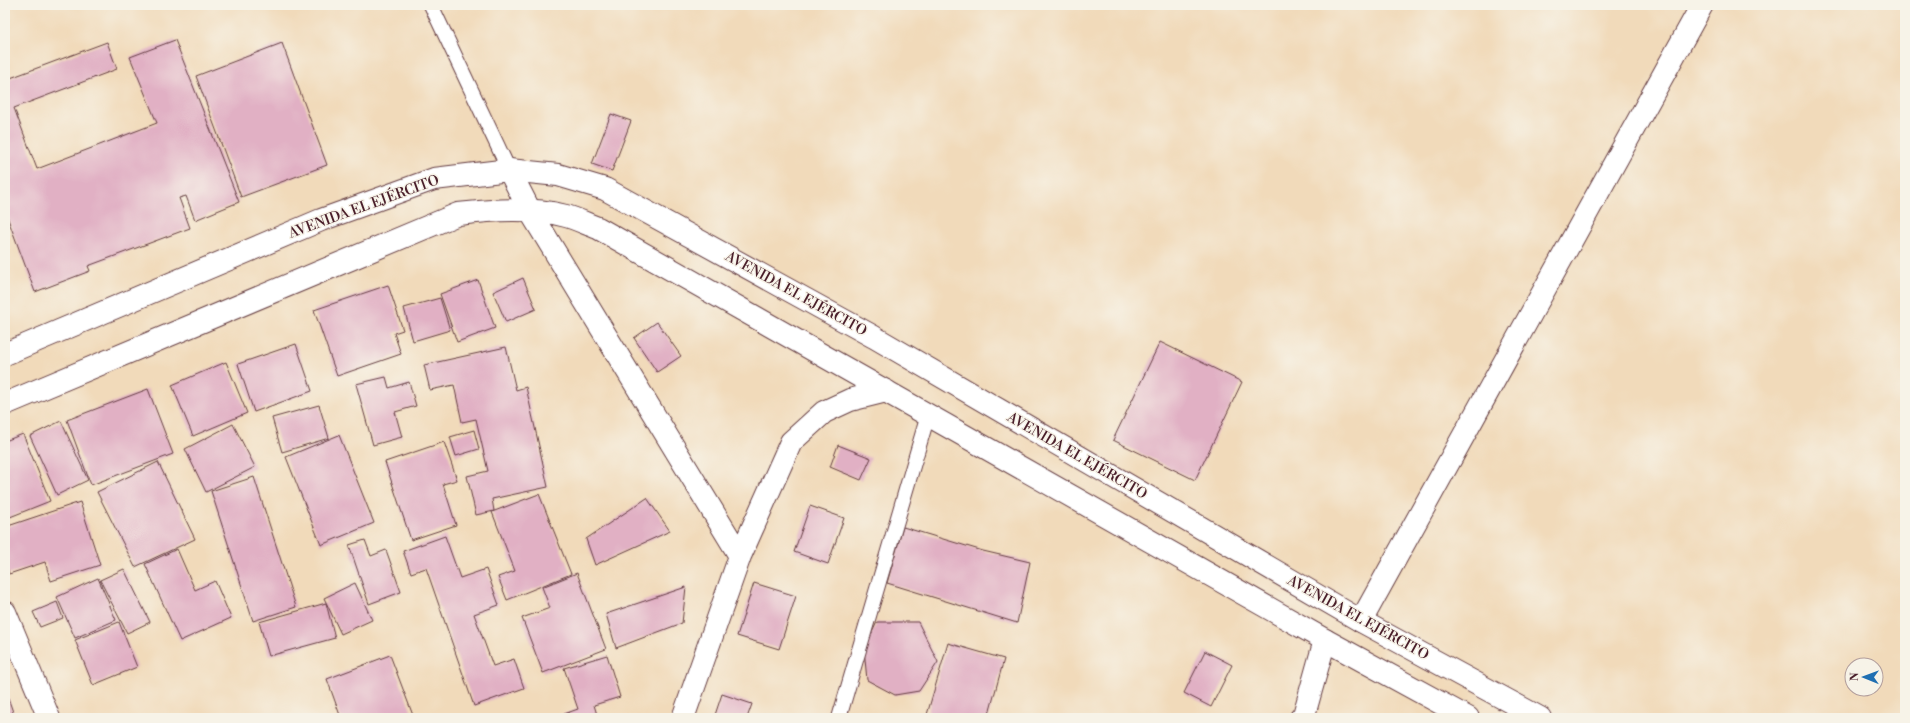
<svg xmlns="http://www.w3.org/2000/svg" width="1910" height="723" font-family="'Libre Bodoni',serif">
<rect width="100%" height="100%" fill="#f7f3e8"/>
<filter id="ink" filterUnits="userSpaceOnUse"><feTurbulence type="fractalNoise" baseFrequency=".025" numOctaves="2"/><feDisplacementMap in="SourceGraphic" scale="8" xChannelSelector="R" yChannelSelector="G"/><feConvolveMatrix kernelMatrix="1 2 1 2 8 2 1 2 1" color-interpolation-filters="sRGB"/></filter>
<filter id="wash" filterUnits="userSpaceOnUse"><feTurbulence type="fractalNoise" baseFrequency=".012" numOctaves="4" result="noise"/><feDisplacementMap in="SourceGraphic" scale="16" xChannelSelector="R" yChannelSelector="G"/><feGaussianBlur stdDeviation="0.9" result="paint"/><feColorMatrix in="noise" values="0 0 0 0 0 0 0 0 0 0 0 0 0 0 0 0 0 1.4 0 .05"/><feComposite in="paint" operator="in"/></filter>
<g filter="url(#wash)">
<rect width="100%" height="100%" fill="#f1daba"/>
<g id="blocks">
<path fill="#e1b0c4" d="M175,40l64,162 -44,18 -9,-24 -7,2 11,30 -102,38 2,5 -55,21 -30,-81v-131l102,-38 10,27 -103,39 23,61 120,-46 -27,-66z
M282,43l45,122 -86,32 -45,-121z
M611,114l20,7 -19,50 -20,-7z
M523,278l13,31 -30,13 -13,-30z
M478,280l17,48 -38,14 -17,-48z
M388,285l15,45 -9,3 7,21 -64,22 -23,-66z
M440,298l10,32 -37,11 -9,-33z
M657,322l24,34 -24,16 -23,-34z
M1160,342l82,40 -47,98 -82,-40z
M296,344l16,47 -58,21 -16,-48z
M506,347l10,43 10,-3 22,100 -56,12 2,12 -18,4 -9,-39 21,-5 -12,-52 -14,3 -8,-37 -24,5 -6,-25z
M226,362l21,51 -54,23 -21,-51z
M386,377l3,11 20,-6 7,24 -21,6 7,25 -29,8 -17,-61z
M148,389l25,65 -82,31 -24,-65z
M319,405l10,33 -47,14 -10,-34z
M61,421l27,59 -31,15 -27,-59z
M233,424l22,43 -49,25 -21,-43z
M474,430l5,19 -23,7 -6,-19z
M23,434l27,67 -45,18v-78z
M339,435l35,88 -53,22 -35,-88z
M444,442l13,38 -14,4 13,41 -45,15 -26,-78z
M838,445l33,13 -10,22 -31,-13z
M158,462l37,77 -60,28 -38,-75z
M254,477l42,130 -43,14 -42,-130z
M539,494l32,80 -64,26 -9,-23 17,-6 -23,-59z
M647,498l23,33 -75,34 -9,-26z
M80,502l20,63 -49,16 -6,-19 -36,12 -4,-14v-33z
M810,506l34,12 -16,46 -34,-12z
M903,527l80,24 47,11 -13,61 -130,-40z
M445,536l15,42 26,-9 13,36 -25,9 19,52 21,-7 10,29 -50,18 -48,-138 -15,5 -8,-22z
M365,540l6,16 15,-6 15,42 -32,12 -20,-59z
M177,549l18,41 20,-9 16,37 -51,23 -35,-77z
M124,569l26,53 -23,11 -27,-53z
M577,573l29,76 -63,24 -21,-55 28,-10 -8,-21z
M98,578l18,42 -41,18 -18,-41z
M355,583l17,37 -31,14 -17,-36z
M754,583l42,13 -17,53 -42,-13z
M686,587l-4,36 -66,25 -10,-34z
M57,602l6,16 -23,9 -7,-15z
M326,603l9,35 -66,18 -10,-34z
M119,622l18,45 -44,18 -18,-45z
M877,622h41l20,40 -19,29 -24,4 -28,-15 -3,-31z
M948,643l56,16 -16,59h-62z
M1205,651l27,14 -21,42 -27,-14z
M390,655l24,63h-73l-14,-39z
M607,655l13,42 -26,8 4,13h-45l25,-9 -14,-41z
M5,689l10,29h-10z
M722,694l30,10 -5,14h-33z"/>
</g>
</g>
<g filter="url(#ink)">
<use href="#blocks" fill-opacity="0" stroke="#633b40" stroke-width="1"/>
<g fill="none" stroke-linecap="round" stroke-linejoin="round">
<g stroke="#633b40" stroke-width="16">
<path id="service" d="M431,5l78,165
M839,718l89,-303"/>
</g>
<g stroke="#633b40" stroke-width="24">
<path id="minor" d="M509,170l21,41 210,345
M5,612l44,106
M1361,621l341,-616
M683,718l57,-162 51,-114 33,-30 26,-12 36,-9
M1301,718l3,-3 21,-75"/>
</g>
<g stroke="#633b40" stroke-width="24">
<path id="tertiary" d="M5,354l316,-134 113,-41 75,-9 49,5 47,14 269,148 487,284 179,97
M5,404l453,-190c35,-4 73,-7 108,2 11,3 21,8 32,12l727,412 143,78"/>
</g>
<use href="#service" stroke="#fff" stroke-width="14"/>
<use href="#minor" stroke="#fff" stroke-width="22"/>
<use href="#tertiary" stroke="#fff" stroke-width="22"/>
</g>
</g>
<g text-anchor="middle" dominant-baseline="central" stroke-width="3" stroke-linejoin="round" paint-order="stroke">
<g font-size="14" fill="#4a1f2b" stroke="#f7f3e8">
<text transform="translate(364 207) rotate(-20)">AVENIDA EL EJÉRCITO</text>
<text transform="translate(796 294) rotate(29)">AVENIDA EL EJÉRCITO</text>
<text transform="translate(1077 456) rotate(30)">AVENIDA EL EJÉRCITO</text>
<text transform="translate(1358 618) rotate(29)">AVENIDA EL EJÉRCITO</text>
</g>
</g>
<rect width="1910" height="723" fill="none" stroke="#f7f3e8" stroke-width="20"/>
<g transform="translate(1864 677) rotate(271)"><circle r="19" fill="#f7f3e8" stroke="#b29e9c"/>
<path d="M0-3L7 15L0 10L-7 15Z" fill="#1f6fb2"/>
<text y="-6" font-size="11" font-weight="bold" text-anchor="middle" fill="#4a1f2b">N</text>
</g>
</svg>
